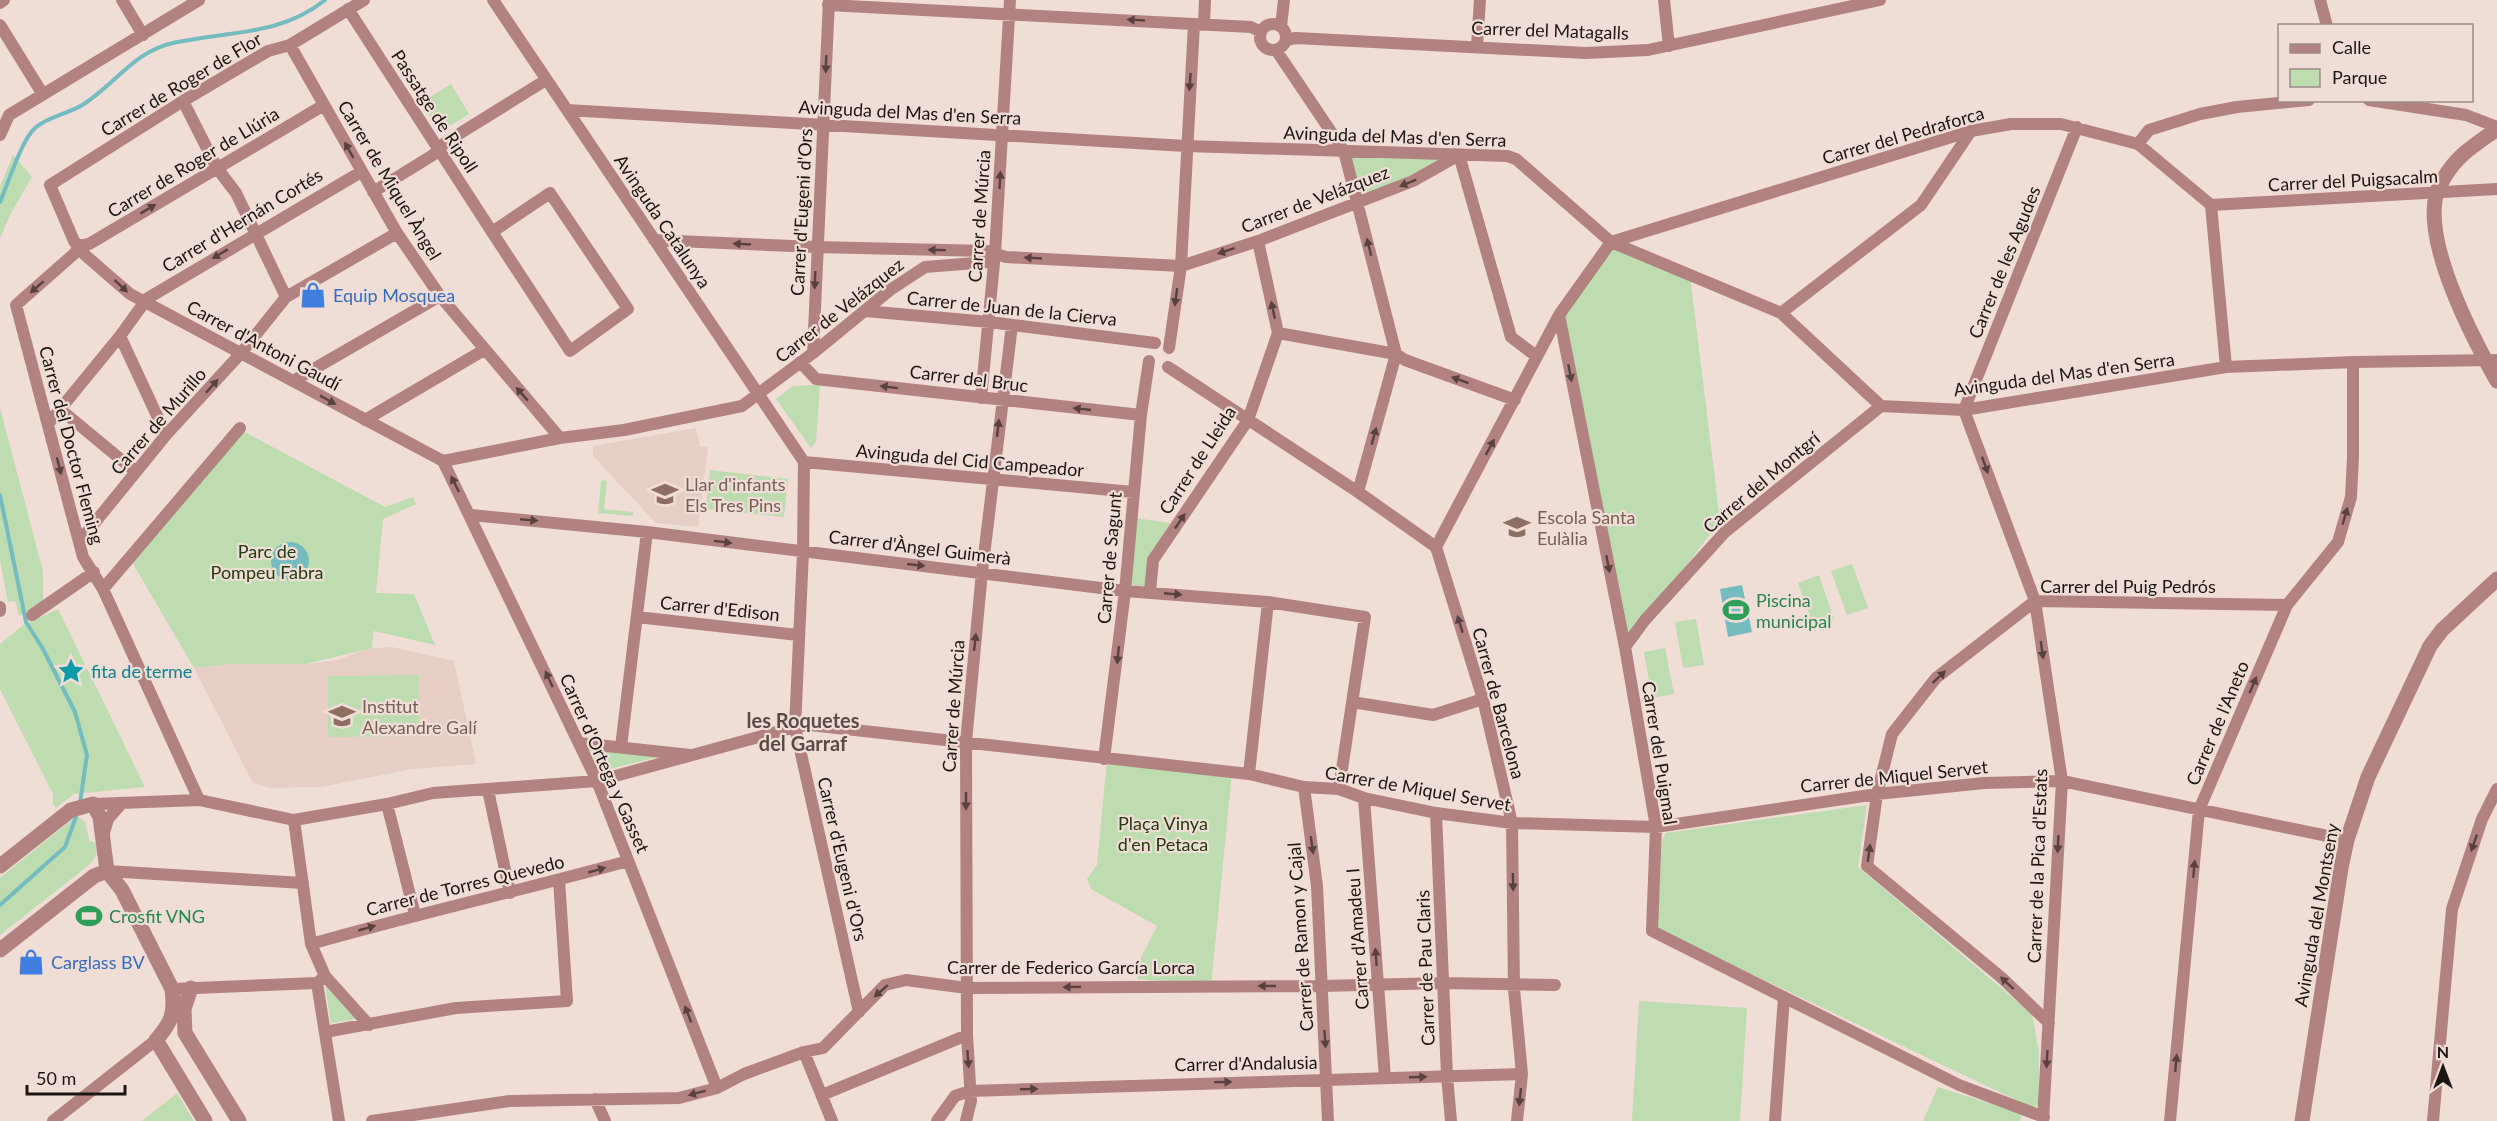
<svg xmlns="http://www.w3.org/2000/svg" width="2497" height="1121" font-family="Lato,sans-serif">
<rect width="100%" height="100%" fill="#f0ddd6"/>
<path fill="#e6cec5" d="M696,428l4,19h8l-10,80 -42,-4 -63,-67v-10z
M392,647l62,14 22,103 -64,5 -91,18 -52,1 -16,-5 -59,-115 40,-4h72l32,-4 28,-11z"/>
<path fill="#bddcaf" d="M451,84l18,30 -29,18 -19,-29z
M1344,151l115,4 -102,47z
M13,155l19,22 -21,36 -11,25v-51z
M1611,242l79,33 30,246 -95,126 -66,-332z
M820,385l-4,57 -5,6 -35,-49 17,-13z
M0,408l43,163v30l-24,15 -4,-15 -7,1 -8,-42z
M243,431l142,76 28,-10 3,7 -33,15 -7,74 38,1 21,51 -61,-14v-4l-2,21 -66,16h-72l-40,4 -62,-106z
M710,470l78,9 -4,38 -78,-8z
M601,480l6,1 -3,28 29,3v4l-35,-3z
M1135,518l35,5 -20,34 -4,30 -17,-3z
M1852,564l16,44 -21,7 -16,-44z
M1819,575l15,44 -20,8 -16,-44z
M58,609l87,178 -71,7 -18,14 -3,-4v-10l-53,-105v-45l23,-19z
M1696,619l8,46 -21,3 -8,-46z
M1665,648l9,46 -22,4 -8,-46z
M419,675v61l-91,1v-61z
M588,748l71,9 -58,14z
M1107,759l125,13 -21,214 -73,-7 1,-17 18,-36 -66,-37 -4,-10 10,-14z
M1867,805l-9,62 174,147 7,38v52l-6,4 -376,-179 5,-89 4,-7z
M79,817l6,5 5,20h4l3,3 -1,11 -7,9 -89,70v-57l74,-60z
M325,985l31,34 -25,4z
M1639,1001l108,7 -7,113h-108z
M1938,1087l84,27 -2,7h-97z
M177,1093l17,28h-52z"/>
<path fill="#74bcbf" d="M271 561a19 19 0 1 1 38 0a19 19 0 1 1-38 0Z
M1742,585l10,47 -24,5 -8,-48z"/>
<g fill="none" stroke-linecap="round" stroke-linejoin="round">
<path stroke="#74bcbf" stroke-width="4" d="M0,202c8,-18 21,-61 35,-74 13,-12 34,-14 49,-24 31,-20 51,-53 89,-61 54,-12 108,-7 152,-43
M0,495l26,127 17,27 32,63 12,43 -7,48
M0,905l65,-58 12,-33"/>
<path stroke="#b28281" stroke-width="12" d="M122,0l21,35
M364,0l-74,45 -22,6 -85,50 -133,84 24,56 11,14 45,39 313,167
M493,0l311,462
M1664,0l5,46
M2320,0l7,26
M0,3l4,-3
M828,5l423,22 10,5
M348,9l144,223
M1260 37a13 13 0 1 1 26 0a13 13 0 1 1-26 0Z
M1204,24l1,-24
M0,25l42,68
M1281,26l3,-26
M1286,40l10,-2 290,15 62,-3 232,-50
M290,45l107,188 43,63 120,142
M1477,46l3,-46
M1276,50l68,101 52,203 -38,138
M2369,100l97,15 31,12
M183,101l34,67 19,25 50,104
M567,110l619,36 321,10 9,3 95,83 170,71 100,93 83,4 262,-43 127,-5 144,-2
M0,135l9,-20 190,-115
M2138,144l73,61 15,162
M373,192l60,-37 13,-13 100,-62
M550,193l78,116 -58,42 -78,-119z
M2211,205l286,-16
M654,240l162,7 171,4 19,6 175,9 77,-25 155,-60 46,-26 52,182 25,19
M78,246l-3,7 -59,52 67,252 20,32 96,211
M78,246l11,-2 235,-139
M865,311l124,11 166,21
M1781,313l140,-108 50,-74
M1559,315l66,332 31,180 -4,104 307,154 85,32
M1278,333l118,21 9,6 110,40
M120,336l46,99
M1169,348l12,-82 13,-242
M813,353l16,-353
M800,362l16,17 325,36
M1168,367l190,125 78,55
M293,381l147,-85
M981,398l14,-145 15,-253
M60,409l76,63
M365,420l119,-70
M48,424l72,-88 21,-29 2,-6 218,-129
M443,461l154,320 120,307
M443,461l117,-23 64,-8 118,-24 71,-53 77,-63 35,-23 63,-5 7,-9
M804,462l-1,90 -8,175 64,285
M804,462l329,30
M471,515l176,17 478,59 143,11 97,15 -26,172
M79,542l87,-107 76,-83 44,-55 111,-64
M103,589l137,-161
M1150,592l3,-32 95,-140 30,-87 -20,-92
M0,607v4
M32,615l62,-43
M637,617l161,18
M1625,647l20,-27 80,-88 156,-126
M1352,702l81,13 50,-16
M579,743l111,12
M621,747l26,-215
M1104,759l21,-168 16,-176 8,-54
M1249,774l19,-172
M1304,787l13,99 11,235
M488,790l22,103
M1364,798l21,280
M93,804l106,-4 95,20 93,-16 46,-11 164,-12 198,-54 15,-2 439,49 55,13 35,2 25,9 72,15 76,10 144,4 221,-33 107,-11 78,-2 285,59
M387,804l28,111
M1436,813l11,263 4,45
M294,820l17,124 14,32 -8,7 22,138
M104,833l4,-14 14,-16
M107,871l196,12
M311,944c105,-30 212,-54 317,-83
M325,976l44,49
M172,989l145,-6
M2049,1023l-47,-45 -135,-112 10,-72 15,-60 44,-56 99,-77 252,4
M325,1032l131,-24 111,-7 -8,-121
M804,1052l28,69
M822,1095l145,-60
M595,1099l10,22
M53,1121l103,-81
M372,1121l138,-20 169,-3 38,-10 27,-14 60,-22 19,-4 62,-63 21,-5 61,8 355,-2 121,-3 112,2
M937,1121l18,-25 15,-5 552,-17
M966,1121l5,-20 -4,-66 -1,-293 16,-170 30,-247
M1517,1121l5,-47 -8,-85 -2,-166 -29,-124 -47,-152 123,-232 52,-73 360,-111 40,-7h50l77,20 11,-14 51,-16 37,-7 72,-7
M1775,1121l9,-124
M2043,1121l19,-340 -27,-180 -71,-191 113,-283
M2170,1121l29,-311 88,-205 51,-63 13,-45 2,-40v-95
M2433,1121l19,-212 30,-90 15,-30"/>
<path stroke="#b28281" stroke-width="15" d="M2497,129c-21,15 -40,26 -53,49 -3,5 -7,11 -8,17 -12,50 36,142 61,186
M0,866l71,-56 22,-6 7,13 7,54 15,19 50,99c3,24 0,33 -16,51l49,81
M0,950l94,-74 13,-5
M191,988l-7,21 1,24 54,88
M2302,1121l39,-253 6,-28 21,-63 62,-131 12,-16 55,-51"/>
</g>
<defs><path id="oneway-solid" d="M-6-.8H1V-3.2L6.5 0L1 3.2V.8H-6Z" transform="scale(1.5)"/></defs>
<g fill="#58413f">
<use href="#oneway-solid" transform="translate(1136 20) rotate(-177)"/>
<use href="#oneway-solid" transform="translate(826 64) rotate(92)"/>
<use href="#oneway-solid" transform="translate(1190 82) rotate(94)"/>
<use href="#oneway-solid" transform="translate(349 150) rotate(-119)"/>
<use href="#oneway-solid" transform="translate(1000 180) rotate(-87)"/>
<use href="#oneway-solid" transform="translate(1408 183) rotate(158)"/>
<use href="#oneway-solid" transform="translate(148 209) rotate(-31)"/>
<use href="#oneway-solid" transform="translate(742 244) rotate(-177)"/>
<use href="#oneway-solid" transform="translate(1369 247) rotate(-104)"/>
<use href="#oneway-solid" transform="translate(937 250) rotate(-179)"/>
<use href="#oneway-solid" transform="translate(1226 251) rotate(162)"/>
<use href="#oneway-solid" transform="translate(220 254) rotate(149)"/>
<use href="#oneway-solid" transform="translate(1033 258) rotate(-177)"/>
<use href="#oneway-solid" transform="translate(815 280) rotate(92)"/>
<use href="#oneway-solid" transform="translate(121 286) rotate(43)"/>
<use href="#oneway-solid" transform="translate(37 287) rotate(139)"/>
<use href="#oneway-solid" transform="translate(1176 297) rotate(98)"/>
<use href="#oneway-solid" transform="translate(1273 310) rotate(-102)"/>
<use href="#oneway-solid" transform="translate(1570 373) rotate(79)"/>
<use href="#oneway-solid" transform="translate(1460 380) rotate(-160)"/>
<use href="#oneway-solid" transform="translate(212 386) rotate(-48)"/>
<use href="#oneway-solid" transform="translate(889 387) rotate(-173)"/>
<use href="#oneway-solid" transform="translate(522 394) rotate(-131)"/>
<use href="#oneway-solid" transform="translate(328 400) rotate(29)"/>
<use href="#oneway-solid" transform="translate(1082 409) rotate(-174)"/>
<use href="#oneway-solid" transform="translate(998 428) rotate(-84)"/>
<use href="#oneway-solid" transform="translate(1374 436) rotate(-75)"/>
<use href="#oneway-solid" transform="translate(1490 447) rotate(-62)"/>
<use href="#oneway-solid" transform="translate(1985 465) rotate(70)"/>
<use href="#oneway-solid" transform="translate(59 466) rotate(76)"/>
<use href="#oneway-solid" transform="translate(455 484) rotate(-117)"/>
<use href="#oneway-solid" transform="translate(2345 516) rotate(-74)"/>
<use href="#oneway-solid" transform="translate(529 520) rotate(5)"/>
<use href="#oneway-solid" transform="translate(1180 521) rotate(-56)"/>
<use href="#oneway-solid" transform="translate(723 542) rotate(7)"/>
<use href="#oneway-solid" transform="translate(1608 564) rotate(79)"/>
<use href="#oneway-solid" transform="translate(916 565) rotate(6)"/>
<use href="#oneway-solid" transform="translate(1173 594) rotate(5)"/>
<use href="#oneway-solid" transform="translate(1460 624) rotate(-107)"/>
<use href="#oneway-solid" transform="translate(975 642) rotate(-84)"/>
<use href="#oneway-solid" transform="translate(2042 650) rotate(82)"/>
<use href="#oneway-solid" transform="translate(1118 655) rotate(96)"/>
<use href="#oneway-solid" transform="translate(1939 677) rotate(-43)"/>
<use href="#oneway-solid" transform="translate(549 679) rotate(-115)"/>
<use href="#oneway-solid" transform="translate(2253 685) rotate(-67)"/>
<use href="#oneway-solid" transform="translate(966 801) rotate(90)"/>
<use href="#oneway-solid" transform="translate(2474 843) rotate(109)"/>
<use href="#oneway-solid" transform="translate(2058 844) rotate(93)"/>
<use href="#oneway-solid" transform="translate(1312 845) rotate(82)"/>
<use href="#oneway-solid" transform="translate(1869 853) rotate(-82)"/>
<use href="#oneway-solid" transform="translate(2194 869) rotate(-85)"/>
<use href="#oneway-solid" transform="translate(597 870) rotate(-16)"/>
<use href="#oneway-solid" transform="translate(1513 882) rotate(89)"/>
<use href="#oneway-solid" transform="translate(367 928) rotate(-16)"/>
<use href="#oneway-solid" transform="translate(1376 957) rotate(-94)"/>
<use href="#oneway-solid" transform="translate(2007 983) rotate(-137)"/>
<use href="#oneway-solid" transform="translate(1267 986) rotate(-180)"/>
<use href="#oneway-solid" transform="translate(1072 987) rotate(179)"/>
<use href="#oneway-solid" transform="translate(881 991) rotate(139)"/>
<use href="#oneway-solid" transform="translate(688 1014) rotate(-111)"/>
<use href="#oneway-solid" transform="translate(1325 1039) rotate(86)"/>
<use href="#oneway-solid" transform="translate(968 1059) rotate(86)"/>
<use href="#oneway-solid" transform="translate(2047 1059) rotate(93)"/>
<use href="#oneway-solid" transform="translate(2176 1063) rotate(-85)"/>
<use href="#oneway-solid" transform="translate(1418 1077) rotate(-2)"/>
<use href="#oneway-solid" transform="translate(1223 1082) rotate(-1)"/>
<use href="#oneway-solid" transform="translate(1029 1089) rotate(-2)"/>
<use href="#oneway-solid" transform="translate(697 1093) rotate(165)"/>
<use href="#oneway-solid" transform="translate(1520 1097) rotate(96)"/>
</g>
<defs>
<g id="shop-bare" transform="scale(2.07)"><path d="M-5-2.5h2.3a2.7 3.5 0 0 1 5.4 0H5L5.5 6h-11ZM-1.5-2.5h3a1.5 2.3 0 0 0-3 0Z" fill="#3f7fe0" stroke="#f0ddd6" stroke-width="2.5" paint-order="stroke"/></g>
<g id="school-bare" transform="scale(2.07)"><path d="M0-5L7-2L0 1L-7-2ZM-4 1L0 2.5L4 1V4Q0 6-4 4Z" fill="#8d6e63" stroke="#f0ddd6" stroke-width="2.5" paint-order="stroke"/></g>
<g id="stadium-bare" transform="scale(2.07)"><path d="M0-5a6.5 5 0 1 0 0 10a6.5 5 0 1 0 0-10ZM-3.5-1.8h7v3.6h-7Z" fill="#2e9e5b" stroke="#f0ddd6" stroke-width="2.5" paint-order="stroke"/></g>
<g id="sight-bare" transform="scale(2.07)"><path d="M0-6L1.8-2.2L6-1.7L2.9 1.2L3.7 5.4L0 3.3L-3.7 5.4L-2.9 1.2L-6-1.7L-1.8-2.2Z" fill="#0f9aa8" stroke="#f0ddd6" stroke-width="2.5" paint-order="stroke"/></g>
</defs>
<g fill-rule="evenodd">
<use href="#shop-bare" x="313" y="295"/>
<use href="#school-bare" x="665" y="494"/>
<use href="#school-bare" x="1517" y="527"/>
<use href="#stadium-bare" x="1736" y="610"/>
<use href="#sight-bare" x="71" y="671"/>
<use href="#school-bare" x="342" y="716"/>
<use href="#stadium-bare" x="89" y="916"/>
<use href="#shop-bare" x="31" y="962"/>
</g>
<g text-anchor="middle" dominant-baseline="central" stroke-width="4.5" stroke-linejoin="round" paint-order="stroke">
<g font-size="18" fill="#1c1613" stroke="#f0ddd6">
<text transform="translate(1550 30) rotate(2)">Carrer del Matagalls</text>
<text transform="translate(181 84) rotate(-31)">Carrer de Roger de Flor</text>
<text transform="translate(435 111) rotate(57)">Passatge de Ripoll</text>
<text transform="translate(910 112) rotate(3)">Avinguda del Mas d'en Serra</text>
<text transform="translate(1903 135) rotate(-16)">Carrer del Pedraforca</text>
<text transform="translate(1395 136) rotate(2)">Avinguda del Mas d'en Serra</text>
<text transform="translate(193 162) rotate(-31)">Carrer de Roger de Llúria</text>
<text transform="translate(390 180) rotate(59)">Carrer de Miquel Àngel</text>
<text transform="translate(2353 180) rotate(-3)">Carrer del Puigsacalm</text>
<text transform="translate(1315 199) rotate(-21)">Carrer de Velázquez</text>
<text transform="translate(801 212) rotate(-87)">Carrer d'Eugeni d'Ors</text>
<text transform="translate(979 216) rotate(-86)">Carrer de Múrcia</text>
<text transform="translate(242 220) rotate(-31)">Carrer d'Hernán Cortés</text>
<text transform="translate(663 221) rotate(56)">Avinguda Catalunya</text>
<text transform="translate(2004 262) rotate(-68)">Carrer de les Agudes</text>
<text transform="translate(1012 308) rotate(6)">Carrer de Juan de la Cierva</text>
<text transform="translate(839 310) rotate(-38)">Carrer de Velázquez</text>
<text transform="translate(264 345) rotate(28)">Carrer d'Antoni Gaudí</text>
<text transform="translate(2064 374) rotate(-8)">Avinguda del Mas d'en Serra</text>
<text transform="translate(969 378) rotate(7)">Carrer del Bruc</text>
<text transform="translate(158 421) rotate(-49)">Carrer de Murillo</text>
<text transform="translate(72 445) rotate(75)">Carrer del Doctor Fleming</text>
<text transform="translate(970 460) rotate(5)">Avinguda del Cid Campeador</text>
<text transform="translate(1197 460) rotate(-57)">Carrer de Lleida</text>
<text transform="translate(1761 482) rotate(-40)">Carrer del Montgrí</text>
<text transform="translate(920 547) rotate(7)">Carrer d'Àngel Guimerà</text>
<text transform="translate(1109 558) rotate(-85)">Carrer de Sagunt</text>
<text x="2128" y="586">Carrer del Puig Pedrós</text>
<text transform="translate(720 608) rotate(6)">Carrer d'Edison</text>
<text transform="translate(1499 703) rotate(75)">Carrer de Barcelona</text>
<text transform="translate(953 706) rotate(-86)">Carrer de Múrcia</text>
<text transform="translate(2217 723) rotate(-67)">Carrer de l'Aneto</text>
<text transform="translate(1660 753) rotate(81)">Carrer del Puigmal</text>
<text transform="translate(605 763) rotate(66)">Carrer d'Ortega y Gasset</text>
<text transform="translate(1894 776) rotate(-6)">Carrer de Miquel Servet</text>
<text transform="translate(1418 788) rotate(10)">Carrer de Miquel Servet</text>
<text transform="translate(843 859) rotate(77)">Carrer d'Eugeni d'Ors</text>
<text transform="translate(2037 866) rotate(-88)">Carrer de la Pica d'Estats</text>
<text transform="translate(465 885) rotate(-14)">Carrer de Torres Quevedo</text>
<text transform="translate(2316 915) rotate(-80)">Avinguda del Montseny</text>
<text transform="translate(1300 937) rotate(-94)">Carrer de Ramon y Cajal</text>
<text transform="translate(1357 939) rotate(-94)">Carrer d'Amadeu I</text>
<text x="1071" y="967">Carrer de Federico García Lorca</text>
<text transform="translate(1425 968) rotate(-92)">Carrer de Pau Claris</text>
<text transform="translate(1246 1063) rotate(-1)">Carrer d'Andalusia</text>
</g>
<g font-size="18" fill="#366cbe" stroke="#f0ddd6" text-anchor="start">
<text x="333" y="295">Equip Mosquea</text>
<text x="51" y="962">Carglass BV</text>
</g>
<g font-size="18" fill="#785e54" stroke="#f0ddd6" text-anchor="start">
<text x="685" y="484">Llar d'infants<tspan x="685" dy="21">Els Tres Pins</tspan></text>
<text x="1537" y="517">Escola Santa<tspan x="1537" dy="21">Eulàlia</tspan></text>
<text x="362" y="706">Institut<tspan x="362" dy="21">Alexandre Galí</tspan></text>
</g>
<g font-size="18" fill="#203d0d" stroke="#f0ddd6">
<text x="267" y="551">Parc de<tspan x="267" dy="21">Pompeu Fabra</tspan></text>
<text x="1163" y="823">Plaça Vinya<tspan x="1163" dy="21">d'en Petaca</tspan></text>
</g>
<g font-size="18" fill="#27864d" stroke="#f0ddd6" text-anchor="start">
<text x="1756" y="600">Piscina<tspan x="1756" dy="21">municipal</tspan></text>
<text x="109" y="916">Crosfit VNG</text>
</g>
<g font-size="18" fill="#0d838f" stroke="#f0ddd6" text-anchor="start">
<text x="91" y="671">fita de terme</text>
</g>
<g font-size="20" font-weight="bold" fill="#5a4b45" stroke="#f0ddd6">
<text x="803" y="720">les Roquetes<tspan x="803" dy="23">del Garraf</tspan></text>
</g>
</g>
<rect x="2278" y="24" width="195" height="78" fill="#f0ddd6" stroke="#9b8d88" stroke-width="1.5"/>
<rect x="2290" y="44" width="30" height="9" fill="#b28281" stroke="#9b8d88" stroke-width="1.5"/>
<text x="2332" y="54" font-size="18" fill="#1c1613">Calle</text>
<rect x="2290" y="69" width="30" height="18" fill="#bddcaf" stroke="#9b8d88" stroke-width="1.5"/>
<text x="2332" y="84" font-size="18" fill="#1c1613">Parque</text>
<g transform="translate(2443 1067)" stroke="#f0ddd6" stroke-width="4.5" paint-order="stroke">
<path d="M0-4.5L10 22L0 15L-10 22Z" fill="#1c1613"/>
<text y="-9" font-size="16" font-weight="bold" text-anchor="middle" fill="#1c1613">N</text>
</g>
<path d="M27 1085v9h98v-9" fill="none" stroke="#1c1613" stroke-width="3"/>
<text x="36" y="1085" font-size="18" fill="#1c1613" stroke="#f0ddd6" stroke-width="4.5" paint-order="stroke">50 m</text>
</svg>
